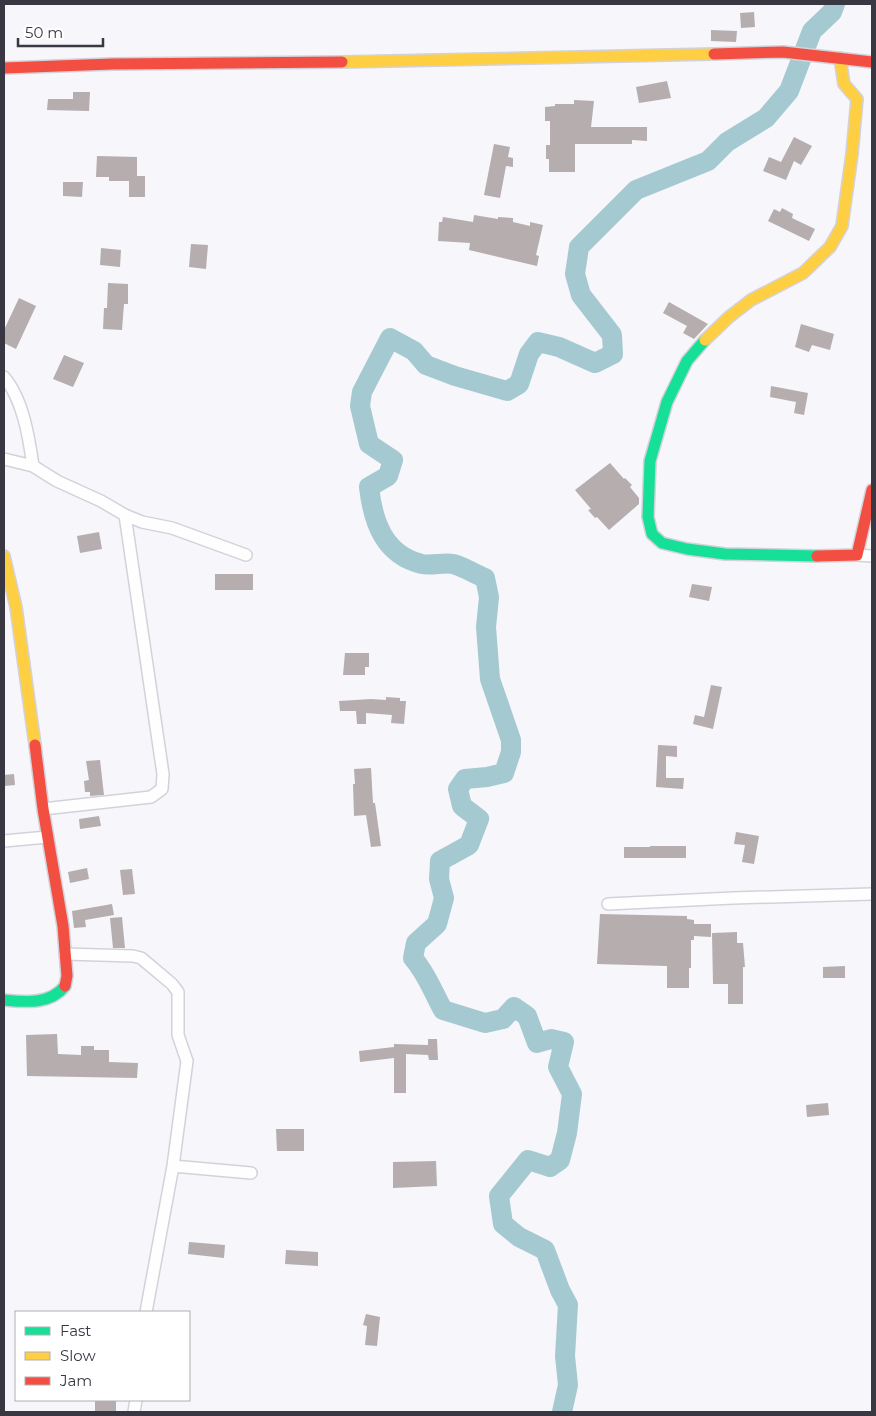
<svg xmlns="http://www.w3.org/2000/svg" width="876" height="1416" font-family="Montserrat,sans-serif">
<rect width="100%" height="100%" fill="#f6f6fb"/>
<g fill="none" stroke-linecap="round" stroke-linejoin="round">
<path stroke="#a5c9d0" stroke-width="20" d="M562,1412l6,-27 -3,-29 3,-51 -8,-15 -15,-40 -26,-13 -16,-13 -4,-28 29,-36 22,7 10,-7 7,-27 5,-39 -14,-27 6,-25 -13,-3 -14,4 -10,-27 -13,-9 -11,12 -18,4 -42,-13c-10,-18 -16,-36 -30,-52l3,-15 21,-19 7,-26 -5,-19 1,-18 29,-16 10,-26 -17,-13 -4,-17 7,-10 22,-2 17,-4 7,-21v-12l-21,-61 -4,-52 3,-30 -4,-19c-10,-4 -21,-11 -32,-14 -9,-2 -21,2 -31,0 -38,-9 -49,-42 -53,-77l19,-11 5,-16 -24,-16 -9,-38 2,-14 28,-54 24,13 12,14 29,11 52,15 12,-7 10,-30 9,-12 21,5 36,16 18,-9 -1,-19 -31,-40 -6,-21 4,-27 57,-57 72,-29 19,-19 39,-24 23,-27 23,-60 20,-19 3,-8"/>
</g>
<path fill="#b5adae" d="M754,12l1,15 -14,1 -1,-15z
M711,30l26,1 -1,11 -25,-1z
M667,81l4,17 -32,5 -3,-16z
M73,92h17l-1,19 -42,-1 1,-11h25z
M574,100l20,1 -3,26h56v14l-15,-1v4h-57v28h-26v-13h-3v-14h4v-24h-5v-14l10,-1v-2h19z
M794,137l18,9 -11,19 -7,-4 -8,19 -23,-9 6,-14 12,5z
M494,144l16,3 -2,10 5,1v9l-7,-1 -6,32 -16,-3z
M97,156l40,1v19h8v21h-16v-16h-20v-4h-13z
M63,182h20l-1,15 -19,-1z
M782,208l11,6 -1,4 23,11 -6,12 -41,-20 6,-12 6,3z
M474,215l24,4v-2l15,1v4l17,4v-4l13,3 -7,30 3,1 -2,10 -68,-16 1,-7 -32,-2 1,-19h3l1,-5 30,5z
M191,244l17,1 -2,24 -17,-2z
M101,248l20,2 -1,17 -20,-2z
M108,283l20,1v20h-4l-2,26 -19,-1 1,-21h3z
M19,298l17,8 -20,43 -12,-6v-13z
M669,302l39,22 -14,15 -11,-6 4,-7 -24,-13z
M801,324l33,10 -4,16 -18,-5 -3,7 -14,-5z
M64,355l20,8 -11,24 -20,-8z
M771,386l37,7 -4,22 -10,-2 2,-11 -26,-5z
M610,463l14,16 1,-1 7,7 -2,2 9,11v6l-30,26 -12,-13 -2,1 -7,-8 3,-1 -16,-19z
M99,532l3,17 -22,4 -3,-17z
M215,574h38v16h-38z
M692,584l20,3 -3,14 -20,-4z
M345,653h24v14h-4v8h-22z
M711,685l11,2 -9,42 -20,-5 2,-9 9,2z
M386,697l14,1v3h6l-2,23 -13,-1 1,-8 -26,-2v11h-9l-1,-13h-16l-1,-10 32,-2 15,1z
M658,745l19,1v11l-11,-1v22h18l-1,11 -27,-2z
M100,760l4,35 -14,1v-4h-5l-1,-11 5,-1 -3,-19z
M371,768l2,35h2l6,43 -10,1 -5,-32 -12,1 -1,-32h2l-1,-15z
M14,774l1,11 -11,1v-11z
M99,816l2,10 -21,3 -1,-10z
M736,832l23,4 -5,28 -12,-2 3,-17 -11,-1z
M650,846h36v12h-62v-11h26z
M87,868l2,11 -19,4 -2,-11z
M132,869l3,25 -12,1 -3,-25z
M112,904l2,11 -29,5 1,7 -12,1 -2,-17z
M600,914l87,2v3l7,1v4h17v13l-17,-1v4h-3v28h-2v20h-22v-22l-70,-2z
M122,917l3,31h-12l-3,-30z
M737,932v11h6l2,24h-2v37h-15v-20h-15l-1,-51z
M845,966v12h-22v-11z
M57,1034l1,20 23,1v-9h13v4h15v12l29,1 -1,15 -110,-2 -1,-41z
M428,1039h9l1,21h-9l-1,-5 -22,-1v39h-12v-35l-34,4 -1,-11 35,-4v-3l34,1z
M828,1103l1,12 -22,2 -1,-12z
M276,1129h28v22h-27z
M436,1161l1,25 -44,2v-26z
M189,1242l36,3 -1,13 -36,-4z
M286,1250l32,2v14l-33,-2z
M366,1314l14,3 -3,29 -12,-1 2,-19 -4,-1z
M95,1400h21v12h-21z"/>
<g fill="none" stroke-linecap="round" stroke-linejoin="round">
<g stroke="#d3d2da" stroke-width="14">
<path id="street" d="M4,377c19,22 25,61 29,89
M4,459l29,7 24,15 44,20 24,14 17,7 30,6 74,27
M857,555l15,1
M43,809l108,-12 11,-8 1,-15 -38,-259
M4,841l43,-4
M608,904l125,-6 139,-4
M65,954l68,2 8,2 12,10 19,16 6,8v43l9,26 -14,105 -27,146
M173,1166l78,7
M134,1412l2,-12"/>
</g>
<g stroke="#d3d2da" stroke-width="14">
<path id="fast" d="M705,340l-18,21 -20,41 -17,59 -2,56 4,17 10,9 25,6 38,5 92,2
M4,1000c21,2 46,5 61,-14"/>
</g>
<g stroke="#d3d2da" stroke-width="14">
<path id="slow" d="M342,62l372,-8
M705,340l24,-23 22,-17 52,-27 27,-26 12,-21 10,-72 5,-55 -13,-15 -4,-26
M4,556l12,51 19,138"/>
</g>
<g stroke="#d3d2da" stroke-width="14">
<path id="jam" d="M714,54l69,-2 89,10
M4,68l108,-4 230,-2
M817,556l40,-1 15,-65
M35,745l8,64 20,117 4,50 -2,10"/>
</g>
<use href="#street" stroke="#fefefe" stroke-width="11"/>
<use href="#fast" stroke="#16e098" stroke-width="11"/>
<use href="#slow" stroke="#ffcf43" stroke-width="11"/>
<use href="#jam" stroke="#f24e42" stroke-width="11"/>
</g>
<rect width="876" height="1416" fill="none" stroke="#393742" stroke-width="10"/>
<rect x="15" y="1311" width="175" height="90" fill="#ffffff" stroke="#b0afb3"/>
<rect x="25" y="1327" width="25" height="8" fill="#16e098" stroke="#b0afb3"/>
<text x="60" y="1336" font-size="15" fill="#393742">Fast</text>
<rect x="25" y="1352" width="25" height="8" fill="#ffcf43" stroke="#b0afb3"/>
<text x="60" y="1361" font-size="15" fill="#393742">Slow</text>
<rect x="25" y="1377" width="25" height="8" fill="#f24e42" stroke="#b0afb3"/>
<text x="60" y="1386" font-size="15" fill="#393742">Jam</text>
<path d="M18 38v8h85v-8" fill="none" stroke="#393742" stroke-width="2.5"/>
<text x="25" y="38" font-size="15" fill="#393742" stroke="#ffffff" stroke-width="4" paint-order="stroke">50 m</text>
</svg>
